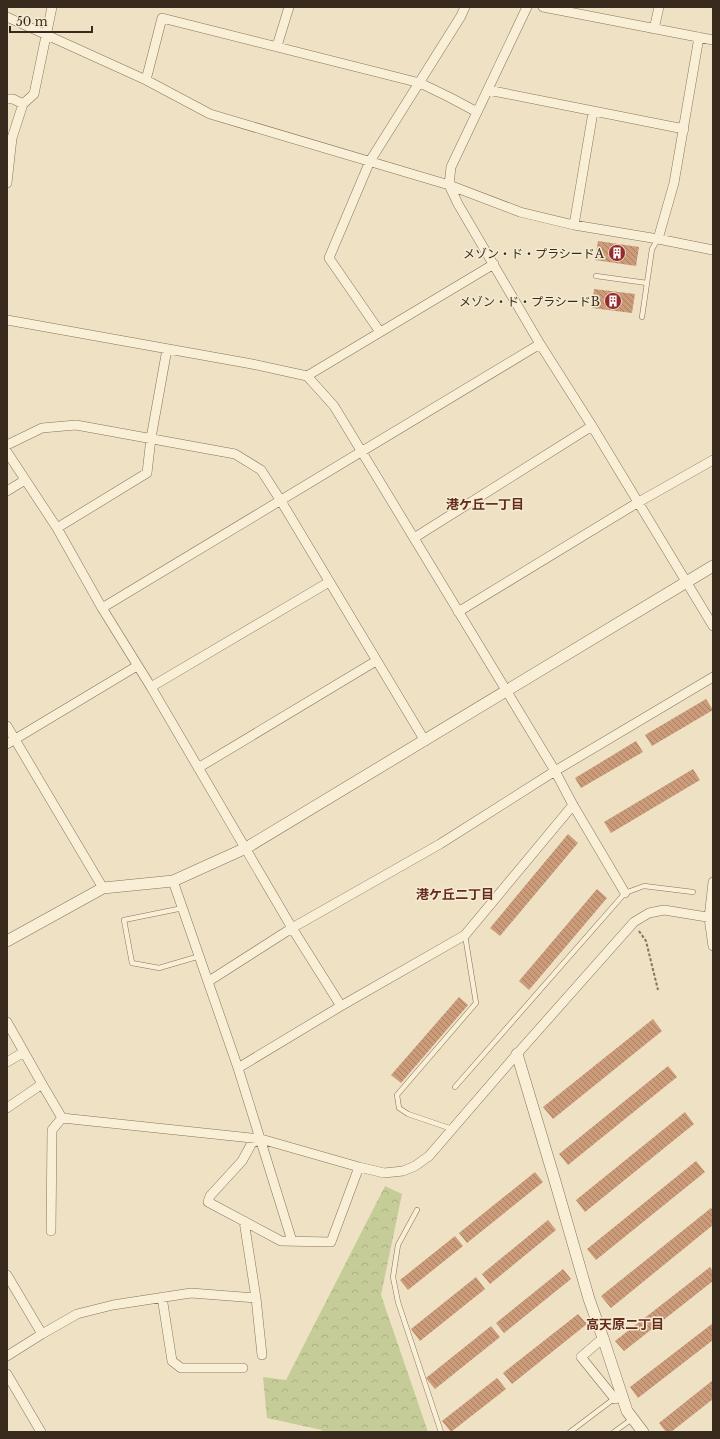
<svg xmlns="http://www.w3.org/2000/svg" width="720" height="1439" font-family="'Libre Baskerville','Noto Sans JP',serif">
<defs>
<pattern id="forest-crowns" width="20" height="18" patternUnits="userSpaceOnUse"><rect width="20" height="18" fill="#c6cc98"/><path d="M2 6a3 3 0 1 1 6 0M12 15a3 3 0 1 1 6 0" fill="none" stroke="#abaf83"/></pattern>
<pattern id="building-back-hatch" width="6" height="6" patternUnits="userSpaceOnUse"><rect width="6" height="6" fill="#cc9c7a"/><path d="M-1 5l2 2M0 0l6 6M5-1l2 2" fill="none" stroke="#a77f63"/></pattern>
</defs>
<rect width="100%" height="100%" fill="#eee1c4"/>
<path fill="url(#forest-crowns)" d="M385,1186l17,8 -21,101 47,137h-106v-2l-55,-12 -4,-41 23,3z"/>
<path fill="url(#building-back-hatch)" d="M598,241l41,6 -3,19 -41,-6z
M594,289l41,5 -3,19 -40,-5z
M706,699l7,11 -61,36 -7,-11z
M636,741l7,11 -62,36 -6,-10z
M693,769l7,11 -89,53 -7,-11z
M568,834l10,9 -78,93 -10,-8z
M597,889l10,9 -78,92 -10,-9z
M459,997l9,8 -67,78 -10,-8z
M653,1019l9,12 -109,88 -10,-12z
M668,1066l9,11 -109,88 -9,-11z
M685,1112l9,12 -109,88 -9,-12z
M696,1161l9,11 -109,88 -9,-11z
M535,1172l8,10 -76,61 -8,-10z
M711,1208l2,3v14l-102,83 -10,-12z
M548,1220l8,10 -66,54 -8,-10z
M455,1236l8,10 -55,44 -8,-10z
M710,1267l3,5v9l-89,70 -9,-10z
M563,1269l8,10 -67,54 -8,-10z
M476,1277l9,12 -65,52 -9,-12z
M578,1314l9,10 -75,60 -9,-11z
M713,1323v17l-75,58 -8,-11z
M491,1326l9,11 -65,52 -9,-11z
M497,1378l9,11 -55,43 -9,-11z
M713,1380v19l-42,33h-5l-7,-9z"/>
<g fill="none" stroke-linecap="round" stroke-linejoin="round">
<g stroke="#88735a" stroke-width="5.5">
<path id="service" d="M596,276l51,7
M642,317l10,-68 6,-10
M183,908l-59,12 8,43 27,5 41,-12
M455,1087l170,-194 19,-7 49,6
M452,1129l-44,-15 -9,-6 -2,-13 79,-92 -11,-68
M417,1210l-19,35 -5,32 5,25 43,130
M570,1432l41,-31 4,-2
M614,1432l18,-13"/>
</g>
<g stroke="#88735a" stroke-width="10">
<path id="minor" d="M527,7l-76,160 -2,18 9,19 82,140 52,82 121,200
M543,7l170,33
M7,17l139,63 64,34 239,71 71,27 54,13 84,14 55,11
M654,29l5,-22
M277,46l12,-39
M146,80l16,-62 258,65 29,14 28,15
M488,90l196,39
M7,99h6l10,5
M7,183l5,-45 11,-34 11,-10 18,-87
M574,225l19,-113
M658,239l16,-56 25,-146
M7,320l245,44 55,12 27,30 221,365 18,34 52,88
M380,332l-51,-74 41,-97 91,-145 4,-9
M307,376l187,-112
M7,445l35,-17 34,-3 159,29 26,16 20,31 144,240
M7,452l50,76 45,80 49,79 141,241 49,78
M7,491l18,-11
M57,528l90,-55 4,-35 16,-89
M414,538l178,-112
M102,608l438,-264
M458,612l179,-109 76,-43
M151,687l178,-105
M7,726l96,162
M7,744l130,-78
M198,768l178,-107
M173,881l65,187 54,173
M713,882l-4,36 4,28
M209,981l83,-53 148,-84 115,-73 158,-94
M7,1022l35,62 -35,24
M7,1062l17,-10
M238,1068l103,-62 124,-71 108,-130
M42,1084l20,34 199,21 98,28 25,6 19,-2 12,-5 14,-10 88,-102 117,-132 15,-9 15,-3 49,8
M261,1139l-9,4 -10,18 -32,35 -2,6 73,39 50,1 28,-75
M244,1221l12,77 6,57
M51,1231l1,-101 10,-12
M7,1275l35,59
M162,1297l10,64 9,7h62
M603,1338l-22,19 34,42 7,-2
M7,1356l35,-22 35,-20 36,-9 78,-12 65,5
M7,1374l34,58"/>
</g>
<g stroke="#88735a" stroke-width="12">
<path id="tertiary" d="M7,941l96,-53 70,-7 73,-33 467,-282
M517,1054l38,127 34,118 14,39 24,73 16,21"/>
</g>
<path stroke="#88735a" stroke-width="2" stroke-dasharray="3 2" stroke-linecap="butt" d="M639,931l7,10 12,49"/>
<use href="#service" stroke="#f9efd7" stroke-width="4.5"/>
<use href="#minor" stroke="#f9efd7" stroke-width="9"/>
<use href="#tertiary" stroke="#f9efd7" stroke-width="11"/>
</g>
<defs>
<g id="building-disc" transform="scale(0.9)"><circle r="9.5" fill="#972a2c" stroke="#f5ebd3"/><path d="M-4-6H4V6H1V3H-1V6H-4ZM-2.5-4.3h1.7v1.8h-1.7ZM.8-4.3h1.7v1.8H.8ZM-2.5-1h1.7V.8h-1.7ZM.8-1h1.7V.8H.8Z" fill="#fff"/></g>
</defs>
<g fill-rule="evenodd">
<use href="#building-disc" x="617" y="253"/>
<use href="#building-disc" x="613" y="301"/>
</g>
<g text-anchor="middle" dominant-baseline="central" stroke-width="3" stroke-linejoin="round" paint-order="stroke">
<g font-size="12" fill="#382b1e" stroke="#f5ebd3" text-anchor="end">
<text x="604" y="253">メゾン・ド・プラシードA</text>
<text x="600" y="301">メゾン・ド・プラシードB</text>
</g>
<g font-size="13" font-weight="bold" fill="#652c1e" stroke="#f5ebd3">
<text x="485" y="504">港ケ丘一丁目</text>
<text x="455" y="894">港ケ丘二丁目</text>
<text x="625" y="1324">高天原二丁目</text>
</g>
</g>
<rect width="720" height="1439" fill="none" stroke="#382b1e" stroke-width="16"/>
<path d="M10 26v6h82v-6" fill="none" stroke="#382b1e" stroke-width="2"/>
<text x="16" y="26" font-size="12" fill="#382b1e" stroke="#f5ebd3" stroke-width="3" paint-order="stroke">50 m</text>
</svg>
